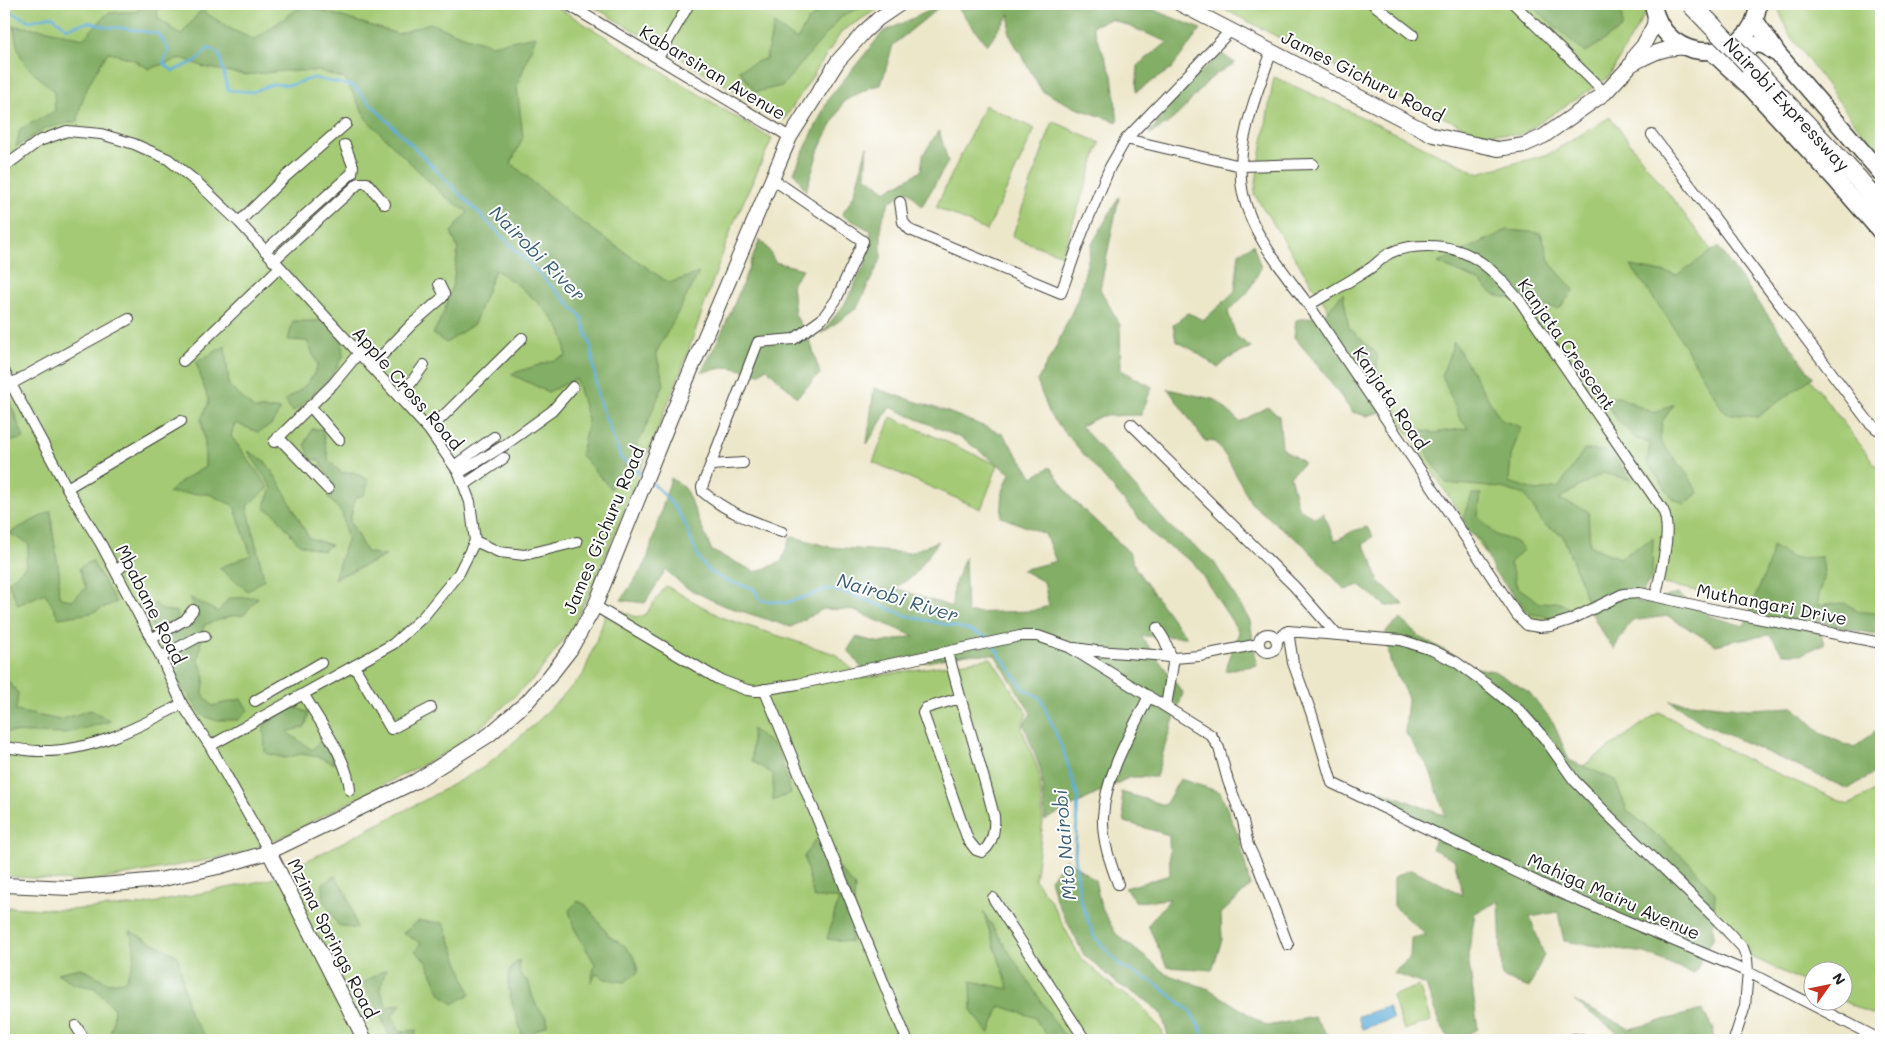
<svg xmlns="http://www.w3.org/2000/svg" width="1885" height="1044" font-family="Mali,sans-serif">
<rect width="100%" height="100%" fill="#fff"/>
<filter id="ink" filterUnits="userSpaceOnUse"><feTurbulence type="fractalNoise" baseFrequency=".02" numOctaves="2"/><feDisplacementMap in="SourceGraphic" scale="10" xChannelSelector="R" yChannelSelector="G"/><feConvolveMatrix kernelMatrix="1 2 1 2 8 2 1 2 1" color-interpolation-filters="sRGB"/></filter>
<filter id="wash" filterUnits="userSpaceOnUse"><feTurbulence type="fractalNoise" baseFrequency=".0096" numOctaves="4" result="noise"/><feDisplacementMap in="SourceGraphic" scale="20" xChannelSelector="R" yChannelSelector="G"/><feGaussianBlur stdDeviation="1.12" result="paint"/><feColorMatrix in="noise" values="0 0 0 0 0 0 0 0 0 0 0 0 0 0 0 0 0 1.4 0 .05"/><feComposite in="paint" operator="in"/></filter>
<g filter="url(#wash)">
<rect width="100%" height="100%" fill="#ede7ca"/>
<path fill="#a4ca75" stroke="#607348" d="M4,4h548l220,135 -40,88 -52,147 -86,210 -24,47 -33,44 -49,46 -39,30 -173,89 -36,14 -153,28 -83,-6z
M589,4h297l-44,27 -58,89z
M1214,4h431v10l-37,64 -87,57 -45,-3 -105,-47z
M1778,4h103v154l-93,-125 -11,-28z
M1274,77l73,33 131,63 71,-19 61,-37 271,355v157l-227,-47 -51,15 -57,24 -19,-3 -273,-424z
M985,105l50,24 -48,102 -51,-24z
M1053,121l47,22 -38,112 -50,-18z
M891,417l107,48 -17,44 -108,-47z
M666,586l57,32 112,36 27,24 129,-20 36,55 -5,16 17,43 4,49 -8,59 15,20 30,57 36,32 24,15 22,27 3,9h-1161v-133l62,3 77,-5 128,-26 152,-78 61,-34 51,-43 48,-49 20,-52 4,-19 28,13 10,-2z
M1659,712l86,47 104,46 32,-18v232l-38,-18 -1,-29h-30v14l-58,-28 -192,-177z
M1419,986l12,35 -27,9 -12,-34z"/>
<path fill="#83ae66" stroke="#506541" d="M141,4h15l2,14 23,17 20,-25 32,20 21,10 49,-35 95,29 32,-11 30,12 32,10 44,-9 -19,50 6,51 -12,26 59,51 99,69 30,-10 -43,80 8,31 -25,58 -28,47 -30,-34 7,-35 -12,-41 -28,13 -37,-18 55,-18c-1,-7 -1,-16 -4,-23 -9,-21 -47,-52 -67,-63l-21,54 -28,19 -13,-9 11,-22 9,-29 5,-34 -7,-17 17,-20 -25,-17 -76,-75 -22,-41 -25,-8h-37l-38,4 -41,-8 -22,-9 -33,11 -17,-10 -24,-7c-13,21 -28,43 -30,69l-32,7 -30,19 4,-18 35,-18 -1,-20c-27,-25 -36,-26 -40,-65l34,4 35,9 25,-26 30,-2z
M827,4h41l-26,12 -60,70 -27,6 -16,-22 27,-12 8,-34 23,16 10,-18z
M961,4h178l62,25 -30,40 -35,23 2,-27 30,-23 -57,-23 -19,7 20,49 6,47 -42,-14 -34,-17 -33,-57 1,-20 -23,31 -29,-37z
M1530,4h92v24l-37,25z
M942,5l-49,40 -12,40 -10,2 -27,14 -25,48 -13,42 -12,-19 35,-74 54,-66z
M1222,54l13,9c-8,5 -19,10 -26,17 -20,21 -31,41 -60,54l37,-50z
M939,130l9,32 -26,44 -13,-15 -19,10 -9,21v37l-24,49 -36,26 23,-29 21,-40 6,-34 -29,-16 12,-20 13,-49 -2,30 22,15 34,-20 2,-16z
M1119,197l-19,92 20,36 1,45 31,17 -11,28 -40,1 -20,10 88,100 45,36 36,59 7,44 -32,6 14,-39 -45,-69 -38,-25 -106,-123 -13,-34 19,-34 23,-51 13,-52z
M1507,230l34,3 10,31 23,26 -15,19 -65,-14 -15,-14 -41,-18z
M760,239l8,10 7,13 28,7 -11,15 3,30 16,30 9,30 -23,23 -31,-29 -7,6 -29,-7 -29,5c25,-42 41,-88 59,-133z
M1253,244l8,24 -13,24 -20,20 8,24 15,11 -23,12 -10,9 -25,-18 -17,-9 -3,-16 15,-12 16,7 31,-29 4,-38z
M1718,247l95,130 -56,40 -32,-4 -56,-93 -38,-54 46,9z
M1343,293l6,35 28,26 1,29 19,24 -30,9 -15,-4 -30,-42 -28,-33 2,-17 28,-5z
M293,321h47l3,36 -15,24 -35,31 -8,-12c16,-9 26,-18 33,-35l-11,-24 -19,-1z
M1454,342l47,78 20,7 -10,29 -2,26 28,9 22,-4 25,-37 25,1 23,29 -30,-7 -43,26 29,12 2,35 30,12 33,-20 -1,35 -14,30 40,-9 32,22 34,10 25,-63 3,-17 20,12 30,-1 2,15 -7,33 27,-2 17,9 20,1v22l-44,-8 -20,-7 7,24 -22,10h-19l-13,-19 -34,5 -20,5 -48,-29 -37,5 -17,28 -13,-18 -13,-25 -6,-21 -20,-51 -18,-9 -19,-30 -24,-7 -55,-5 -18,-28 -8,-25 13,3 35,-5 -8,-9 -18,-44z
M225,346l4,40 25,23h27l-10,16 -13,7 -23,-9 -4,13 38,52 -22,18 17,73 -16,12 -29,-23 32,-13 -17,-49 -25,-12 -41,-1 15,-13 22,-13v-23l-4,-25 8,-17 -13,-40z
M874,388l74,24 55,22 30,43 17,-10 23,33 56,52 7,17 37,51 14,17 -46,-1 42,57 -16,46 -11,38h-26l-85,43 -4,-49 -17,-46 7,-12 -36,-58 -28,-1 -101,20 -18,-24 8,-13 25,6 33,-7 -62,-26 -29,-1 -32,18 -69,-22 -37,-18 -19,-17 -21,33 -24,-3 25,-37 25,-85 14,10 27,63 44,21 25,-10 10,-26 38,11 80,6 30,-12 -25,34 -19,13 57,19 1,-19 12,-31 2,56 64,-2 18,-5 -5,-24 -22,-12 34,-9 -11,-27 -44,-17 2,-26 7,-18 -47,-34 -73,-32 -23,37z
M1168,389l48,11 24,22 27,-15 12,9 3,32 22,15 -14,13 8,31 17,11 8,-5 12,28 18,-10 14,-4 6,9 -10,9 8,12 7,23 26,25 -18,1 -27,-21 -14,5 -42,-46 -23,-17 -29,-24 -21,-40 -14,-21 -11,-1z
M1619,397l35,16 20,-9 -12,18 -2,19 28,34 10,18 -13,11 -13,-6 -25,-36 3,-19 -15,-5 -16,-16 -17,-24z
M4,400h5l15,38 -20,5z
M312,429h10l7,32 13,12 11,-1 16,8 -5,15 -9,3 -5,23 16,31 20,4 -52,23 13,-39 -5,-27 -14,-16 4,-14 -13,-23 -8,-1 -6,-15z
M248,451l16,9 14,20 31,58 22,7 -9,6 -23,-7 -25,-31 -10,-5 8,-20z
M1472,494h9l-3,22 18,19 18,6 10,8 -14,14 7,24 23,16 17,-1 14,6 -14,10 -26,-4 -37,-42 -13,-31 -15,-11 -2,-15z
M51,511c1,21 5,40 8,60 2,11 -3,14 1,27l12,2 14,-12 -7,-20 13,-7 24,41 -25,11 -32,5 -14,-25 -27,12 -10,-23 17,-15 4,-23 -20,-11z
M189,597l29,15 11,-14 29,-1 -14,18 -13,1 -27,9 -6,34 7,17 -2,18 9,12 29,-7 7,11 -10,10h-24l-12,-5 -33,-47 -19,-46 -1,-15 6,-4 7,7 15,2v7l7,11 10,-6 5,-7z
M1401,619l19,18 56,31 18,3 35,21 24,30 16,38 46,20 12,30 61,51 27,32 -2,46 -19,35 -49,-21 -81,-12 -6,-29 -28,5 14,38 -15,33 -27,-11 -3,-76 -24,12 -7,43 10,73 -23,11h-5l-11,-17 -13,-38 -33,-12 17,-15 1,-20 15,-3 -32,-29v-29l18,-8 51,26 -9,-36 -22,-10 8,-21 -53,-25 -11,-14 70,27 -17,-48 -24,-36 3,-34 -18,-37 -4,-30z
M4,677l14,16 -2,18 44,9 31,-10 20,11 -47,13 -60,-2z
M1670,701l79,8 45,-2 28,27 32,14 27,-22v43l-33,20 -144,-65z
M294,707l15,6 -4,14 -18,5 25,18 10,-12 13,26 -16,-7 -18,-3 -16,4 -20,-5 -1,-27 11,-9z
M752,729l26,20 13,44 -18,8v-27l-21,-13z
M1180,779l40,13 20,48 10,46 -29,28 1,26 -10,30 -45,-3 -19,-42 22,-26 -34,3 -11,-14 45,-13 -1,-40 -44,-13 -4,-30 44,13z
M815,840l40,47 -4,55 -24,-3 12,-41h-25l-10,-41z
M1066,859l29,21 6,27 15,27 50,40 43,15 58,37 47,-9 18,23h-163l-7,-25 -15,-14 -29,-17 -34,-29 -28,-55 -6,-21z
M335,876l12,18 10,35 -19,-4 -15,-26v-16z
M578,901l8,4 24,32 15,9 10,12 3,14 -13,10 -20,-3 -8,-6 -6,9 4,-18 -21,-36 -5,-18z
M983,912l79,121 17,7h-29l-16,-23 -34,-11 -11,28 -17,-23 -1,-30 38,8z
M419,921l25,2 26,71 -17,10 -12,-10 -15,-33 -11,-10 6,-8 -18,-10z
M130,931l48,25 11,57 19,27h-101l6,-16 1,-15 -19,-21 -21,-4 -17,-11 24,-5 28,15 15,-2c13,-21 12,-28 6,-50z
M519,960l1,15 9,7c3,15 6,25 18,35v8l-12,6 -1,9h-11c-3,-22 -29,-65 -4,-80z
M386,969l-6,20 7,18 14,-3 -9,12 8,16 17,-2 -4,10h-22l-7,-17 -21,-40z
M1574,1001l56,28 72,-19 12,19 -2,11h-84z"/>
<path fill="#5eaed9" stroke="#3d657a" d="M1388,1007l5,12 -31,10 -4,-13z"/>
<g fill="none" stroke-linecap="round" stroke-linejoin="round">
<path stroke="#5eaed9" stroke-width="2.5" d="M4,9l26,12 22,-5 15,12 22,-6 17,5 17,1 36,6 10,17 -6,12 10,8 23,-10 13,-13 10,6 9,36 24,2 21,-8 18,1 22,-7 40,8 228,230 10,31 7,51 23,60 21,17
M650,481c13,11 24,24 33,39 8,15 12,40 27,51 13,10 27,13 43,17l8,12 24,3 27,-8 14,-6 24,5 58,22 58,13 22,8 2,3
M993,645l32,45 16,8 22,52 15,47 -3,58 5,44 14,37 27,30 34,17 35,28 17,29"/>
</g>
</g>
<g filter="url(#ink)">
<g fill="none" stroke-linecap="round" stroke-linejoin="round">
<g stroke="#3b3a36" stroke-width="12">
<path id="street" d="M567,4l223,133
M1373,4l40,31
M1514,4l91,89
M1272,51c-15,40 -39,101 -29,143 10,47 50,87 76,126 66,98 133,196 198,295l10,10 12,2 12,-1 19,-6 53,-26 17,-1 67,15 174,35
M658,58l31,-54
M1652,135l216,286 9,8 4,-1
M1126,139l115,27 72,-2
M4,167l35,-26 28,-10 34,3 33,10 34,15 31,25 40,38 190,208 30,43 11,29 5,39 -16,32 -36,44 -30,27 -183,102
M771,178l92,63 -27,59 -14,19 -28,20 -36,3 -56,145 1,5c25,21 49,29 79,40
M900,202l3,20 7,8 151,63 22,-62 27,-64 16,-28 106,-110
M239,222l45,-44 62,-54
M265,251l87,-78 1,-7 -8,-21
M273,261l86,-78h8l18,21
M1309,305c20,-12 40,-23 60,-36 7,-4 13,-12 21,-16 13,-6 24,-7 38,-7 44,0 65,24 92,55l143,209c10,22 -3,62 -7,86
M183,361l96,-93
M371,367l41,-43 30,-26 2,-4 -5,-10
M4,371l63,117 34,56 60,113 21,47 28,42 59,106
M11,384l118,-65
M400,398l24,-33
M310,406l29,34
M1131,424l163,162 43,49
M429,430l93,-92
M278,437l50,52
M274,442l59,-58 25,-30
M711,465l32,-2
M454,466l40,-29
M459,473l46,-28 47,-34 21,-24
M464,485l40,-27
M67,488l114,-67
M475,541l24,11 25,3 53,-13
M116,572l13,-13
M595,606l123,73 29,11 8,1 43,-7 222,-48h18l31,11 142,88 8,13 9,33 15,40 5,24 10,21 30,79
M1157,628l7,11 8,19
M1288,631l5,32 19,52 20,68 226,109 190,80 133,68
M1259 643a9 9 0 1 1 18 0a9 9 0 1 1-18 0Z
M151,639l34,-19 8,-10
M1276,640l12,-9 113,9 31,10 24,12 29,21 36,29 24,27 29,41 35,36 109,105 25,27 4,11 1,13 -3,34 -11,34
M1075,648l21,3 59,4 19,3 25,-2 60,-12
M948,652c14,55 32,109 46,164 1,13 -1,28 -12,36l-6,-2 -8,-10 -45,-127 3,-5 34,-10
M161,657l37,-20 7,-1
M354,666l37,63 40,-21
M764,689c49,117 95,234 143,351
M304,695c16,28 43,62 46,95
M255,701l66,-38
M1166,706l8,-48
M4,747c11,1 23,4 34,4 51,2 101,-24 144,-47
M1118,884c-8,-22 -16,-44 -15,-67 2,-41 28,-85 46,-121
M993,898l92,142
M76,1026l9,14
M1571,1040l3,-1 7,1"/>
</g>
<g stroke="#3b3a36" stroke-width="16">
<path id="secondary" d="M1180,4l253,131 65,14 26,-4 20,-9 61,-43 25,-27 5,-11 8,-9 11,-21 1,-11
M1630,65c18,-9 34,-19 55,-17
M269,852l96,188
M4,885l65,3 90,-8 59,-13 51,-15 147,-71 73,-46 38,-33 22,-25 21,-27 25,-44 75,-187 120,-282 48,-76 25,-28 15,-14 22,-15"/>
</g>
<g stroke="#3b3a36" stroke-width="19">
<path id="primary" d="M1653,4c10,63 100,63 105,0
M1755,20l23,34 103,119
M1712,52l39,36 83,90 47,54
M1739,67c0,-11 11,-25 23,-22 5,1 10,6 14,8"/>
</g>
<g stroke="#3b3a36" stroke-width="21">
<path id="highway" d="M1750,65l108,114 23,28"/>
</g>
<use href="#street" stroke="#fff" stroke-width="10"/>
<use href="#secondary" stroke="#fff" stroke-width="14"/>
<use href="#primary" stroke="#fff" stroke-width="16"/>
<use href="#highway" stroke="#fff" stroke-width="19"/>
<g stroke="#3b3a36" stroke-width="21" stroke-linecap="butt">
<path id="highway-bridge" d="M1691,4l59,61"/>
</g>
<use href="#highway-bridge" stroke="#fff" stroke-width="19"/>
</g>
</g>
<g text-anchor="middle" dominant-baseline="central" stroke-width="4" stroke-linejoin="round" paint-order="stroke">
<g font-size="18" fill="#1c1c1c" stroke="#fff">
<text transform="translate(713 72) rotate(31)">Kabarsiran Avenue</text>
<text transform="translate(1363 76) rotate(27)">James Gichuru Road</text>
<text transform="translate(1787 104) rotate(47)">Nairobi Expressway</text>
<text transform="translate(1567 344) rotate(55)">Kanjata Crescent</text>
<text transform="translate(408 388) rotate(49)">Apple Cross Road</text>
<text transform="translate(1391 398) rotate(56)">Kanjata Road</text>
<text transform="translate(603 530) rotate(-67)">James Gichuru Road</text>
<text transform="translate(151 604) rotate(63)">Mbabane Road</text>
<text transform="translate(1772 604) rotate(11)">Muthangari Drive</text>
<text transform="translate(1614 896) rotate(24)">Mahiga Mairu Avenue</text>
<text transform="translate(333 938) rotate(63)">Mzima Springs Road</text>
</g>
<g font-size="19" font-style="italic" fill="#3a5e71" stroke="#fff">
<text transform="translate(538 253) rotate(45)">Nairobi River</text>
<text transform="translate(898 597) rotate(17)">Nairobi River</text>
<text transform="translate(1064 845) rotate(-95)">Mto Nairobi</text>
</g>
</g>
<rect width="1885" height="1044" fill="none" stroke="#fff" stroke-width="20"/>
<g transform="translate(1828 986) rotate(57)"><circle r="24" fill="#ffffff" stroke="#a4a4a4"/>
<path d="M0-4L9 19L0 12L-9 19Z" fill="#c8321e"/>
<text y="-8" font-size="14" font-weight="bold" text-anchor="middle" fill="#1c1c1c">N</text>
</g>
</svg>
